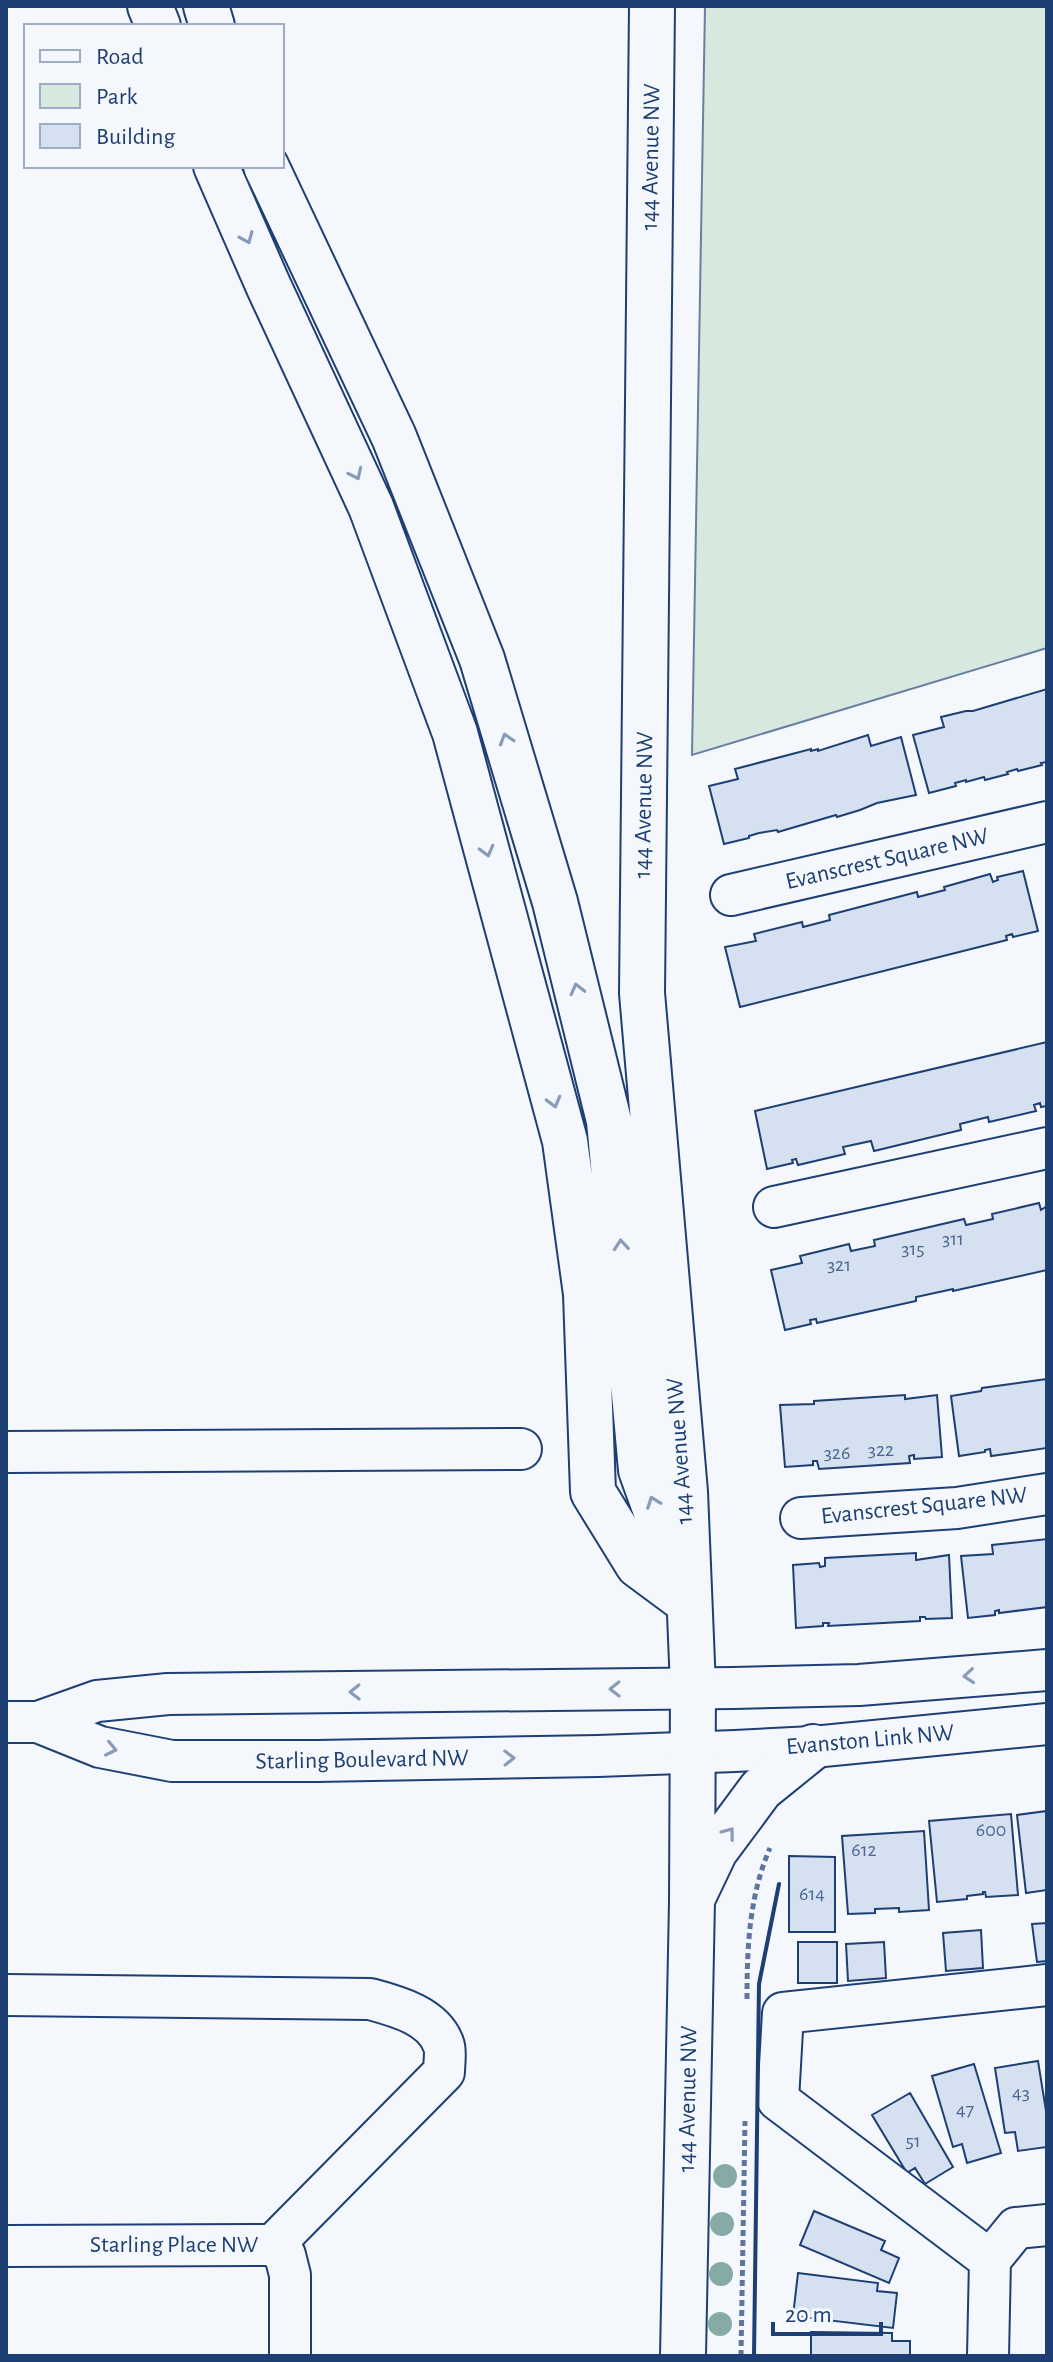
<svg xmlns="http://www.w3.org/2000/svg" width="1053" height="2362" font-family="'Alegreya Sans',sans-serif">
<rect width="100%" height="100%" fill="#f4f7fb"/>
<path fill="#d7e8df" stroke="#687fa3" stroke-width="2" d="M705,6h342v642l-355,107z"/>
<path fill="#d5e0f0" stroke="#1d3f73" stroke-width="2" d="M1047,689v73l-6,1 1,2 -24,6 -1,-2 -10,3 1,2 -23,6 -1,-3 -18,5v-2l-11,3 1,3 -27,7 -16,-58 31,-8 -3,-10 25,-6h7z
M868,735l3,11 30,-9 15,58 -39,8 -17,7 -23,7 -1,-2 -58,17 -1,-2 -18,3 -10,3v2l-25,6 -15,-58 29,-7 -3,-10 76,-20v2l7,-2v2z
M1023,871l15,60 -25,6 -1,-3 -6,2 1,4 -267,67 -15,-60 31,-6 -2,-7 48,-12 1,5 27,-7 -1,-5 88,-23 1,5 27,-7 -1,-3 46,-13 3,8 5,-2 -1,-3z
M1047,1042v64l-6,1 -1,-4 -6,2 2,6 -47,11 -1,-5 -28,7 1,6 -87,21 -3,-10 -28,6 2,7 -47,11 -2,-6 -4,1 1,3 -26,6 -12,-58z
M1039,1203l2,7 6,-4v64l-94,21v-2l-37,8v4l-99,22 -1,-4 -6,1 1,4 -26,6 -14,-60 31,-7 -2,-7 49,-12 2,7 24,-5 -1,-6 90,-21 2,6 27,-6 -1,-5z
M1047,1379v69l-56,8 -1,-7 -5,1v2l-26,4 -8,-60 30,-5 1,-3z
M905,1395v4l32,-4 5,62 -28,2v-4l-5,1 1,7 -91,6 -2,-8h-4v4l-28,2 -5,-62 34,-1v-3z
M1047,1539v68l-48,6v-3l-4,1v4l-27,3 -7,-62 32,-2 -1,-9z
M916,1553v7l33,-5 3,63 -26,1 -1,-2h-5v4l-92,5 1,-3h-6v3l-27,2 -3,-63 26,-2 1,4 5,-1v-8z
M1047,1811v79l-21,3 -9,-78z
M1011,1814l7,81 -32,2 -1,-5h-2v2l-16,2v3l-30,3 -8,-81z
M924,1831l5,79 -30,2v-4l-24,1v4l-27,1 -6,-78z
M789,1856l46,1v75h-46z
M1047,1923v38l-10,1 -5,-38z
M981,1930l2,38 -37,3 -3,-38z
M798,1942h39v41h-39z
M884,1942l2,36 -38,3 -2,-37z
M1038,2061l9,56v30l-29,4 -3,-19 -10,1 -10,-65z
M974,2064l27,89 -34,10 -5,-19 -9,3 -21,-71z
M910,2093l43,74 -28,17 -10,-16 -8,5 -35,-58z
M814,2211l71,30 -4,9 18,8 -10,25 -89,-38z
M798,2273l80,10 -1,8 20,2 -4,35 -100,-12z
M811,2332l81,1v8h18v15h-99z"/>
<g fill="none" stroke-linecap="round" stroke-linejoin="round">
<g stroke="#1d3f73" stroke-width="44">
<path id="minor" d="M731,895l316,-73
M774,1207l273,-59
M6,1452l515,-3
M801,1518l156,-10 90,-14
M6,1722h32l59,-21 71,-7 565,-6 126,-3 188,-15
M38,1722l62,25 72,14h145l281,-5 137,-5 78,-4 234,-23
M6,1995l364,4c26,7 65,17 74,47 2,7 0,18 0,26l-171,173
M6,2246l267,-1 12,10 5,20v81
M990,2260l-212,-160 5,-87 264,-28
M988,2356l2,-96 26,-32 31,-3"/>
</g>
<g stroke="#1d3f73" stroke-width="48">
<path id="major" d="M150,6l8,20
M206,6l6,20
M652,6l-10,987 43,499 8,195 -1,214 -9,455
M216,166l52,119 103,222 84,226 110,408 21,153 7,198 45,73 50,37
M266,166l128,271 88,222 73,243 54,219 32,349 33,92
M694,1895l21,-44 46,-62 52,-42"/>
</g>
<path stroke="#5e769c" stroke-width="5" stroke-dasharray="6 4" stroke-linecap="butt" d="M747,1999c0,-51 2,-103 23,-151
M741,2356l4,-235"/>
<use href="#minor" stroke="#f4f7fb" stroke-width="40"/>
<use href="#major" stroke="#f4f7fb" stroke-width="44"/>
<path stroke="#1d3f73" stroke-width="4" d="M754,2356l5,-372 20,-100"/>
</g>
<g fill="#86aba6">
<circle cx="725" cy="2176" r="12"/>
<circle cx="722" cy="2224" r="12"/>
<circle cx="721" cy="2274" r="12"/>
<circle cx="720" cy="2324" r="12"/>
</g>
<defs><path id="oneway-chevron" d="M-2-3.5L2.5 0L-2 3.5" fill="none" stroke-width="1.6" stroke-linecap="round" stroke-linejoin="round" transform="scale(2)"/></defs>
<g stroke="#889bb7">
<use href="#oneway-chevron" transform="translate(247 238) rotate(67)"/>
<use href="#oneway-chevron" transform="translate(356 474) rotate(65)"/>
<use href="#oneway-chevron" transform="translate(506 739) rotate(-107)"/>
<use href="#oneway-chevron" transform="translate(487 851) rotate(75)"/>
<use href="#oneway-chevron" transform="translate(577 989) rotate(-104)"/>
<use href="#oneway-chevron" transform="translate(554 1102) rotate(75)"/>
<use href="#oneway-chevron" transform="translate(621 1245) rotate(-95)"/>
<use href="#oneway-chevron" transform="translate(653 1502) rotate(-110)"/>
<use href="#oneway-chevron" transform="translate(969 1676) rotate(175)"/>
<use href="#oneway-chevron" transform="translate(615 1689) rotate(179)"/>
<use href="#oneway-chevron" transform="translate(355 1692) rotate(179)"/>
<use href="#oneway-chevron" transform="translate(111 1749) rotate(12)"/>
<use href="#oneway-chevron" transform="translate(509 1758) rotate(-1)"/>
<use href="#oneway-chevron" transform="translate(729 1833) rotate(-53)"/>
</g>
<g text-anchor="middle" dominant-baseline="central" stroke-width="6" stroke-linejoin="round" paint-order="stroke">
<g font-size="20" fill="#4b6792">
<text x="953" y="1239">311</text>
<text x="913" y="1249">315</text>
<text x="839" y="1265">321</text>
<text x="881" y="1450">322</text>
<text x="837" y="1453">326</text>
<text x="991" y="1830">600</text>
<text x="864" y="1850">612</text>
<text x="812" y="1894">614</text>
<text x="1021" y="2093">43</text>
<text x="965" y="2110">47</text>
<text x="913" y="2141">51</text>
</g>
<g font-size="24" fill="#1d3f73" stroke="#f4f7fb">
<text transform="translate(651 157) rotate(-89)">144 Avenue NW</text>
<text transform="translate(644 805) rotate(-89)">144 Avenue NW</text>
<text transform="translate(887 859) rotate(-13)">Evanscrest Square NW</text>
<text transform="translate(680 1451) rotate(-94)">144 Avenue NW</text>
<text transform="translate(924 1506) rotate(-6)">Evanscrest Square NW</text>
<text transform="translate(870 1740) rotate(-5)">Evanston Link NW</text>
<text transform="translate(362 1760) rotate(-1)">Starling Boulevard NW</text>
<text transform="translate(688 2099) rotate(-89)">144 Avenue NW</text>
<text x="174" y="2245">Starling Place NW</text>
</g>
</g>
<rect width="1053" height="2362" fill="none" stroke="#1d3f73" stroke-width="16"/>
<rect x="24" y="24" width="260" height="144" fill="#f4f7fb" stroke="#9eadc5" stroke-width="2"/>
<rect x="40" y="50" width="40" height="12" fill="#f4f7fb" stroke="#9eadc5" stroke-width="2"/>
<text x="96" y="64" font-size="24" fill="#1d3f73">Road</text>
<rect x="40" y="84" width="40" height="24" fill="#d7e8df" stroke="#9eadc5" stroke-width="2"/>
<text x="96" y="104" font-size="24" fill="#1d3f73">Park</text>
<rect x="40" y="124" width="40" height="24" fill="#d5e0f0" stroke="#9eadc5" stroke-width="2"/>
<text x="96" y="144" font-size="24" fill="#1d3f73">Building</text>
<path d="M773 2322v12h108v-12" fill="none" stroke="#1d3f73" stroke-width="4"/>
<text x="785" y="2322" font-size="24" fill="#1d3f73" stroke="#f4f7fb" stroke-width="6" paint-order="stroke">20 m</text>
</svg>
